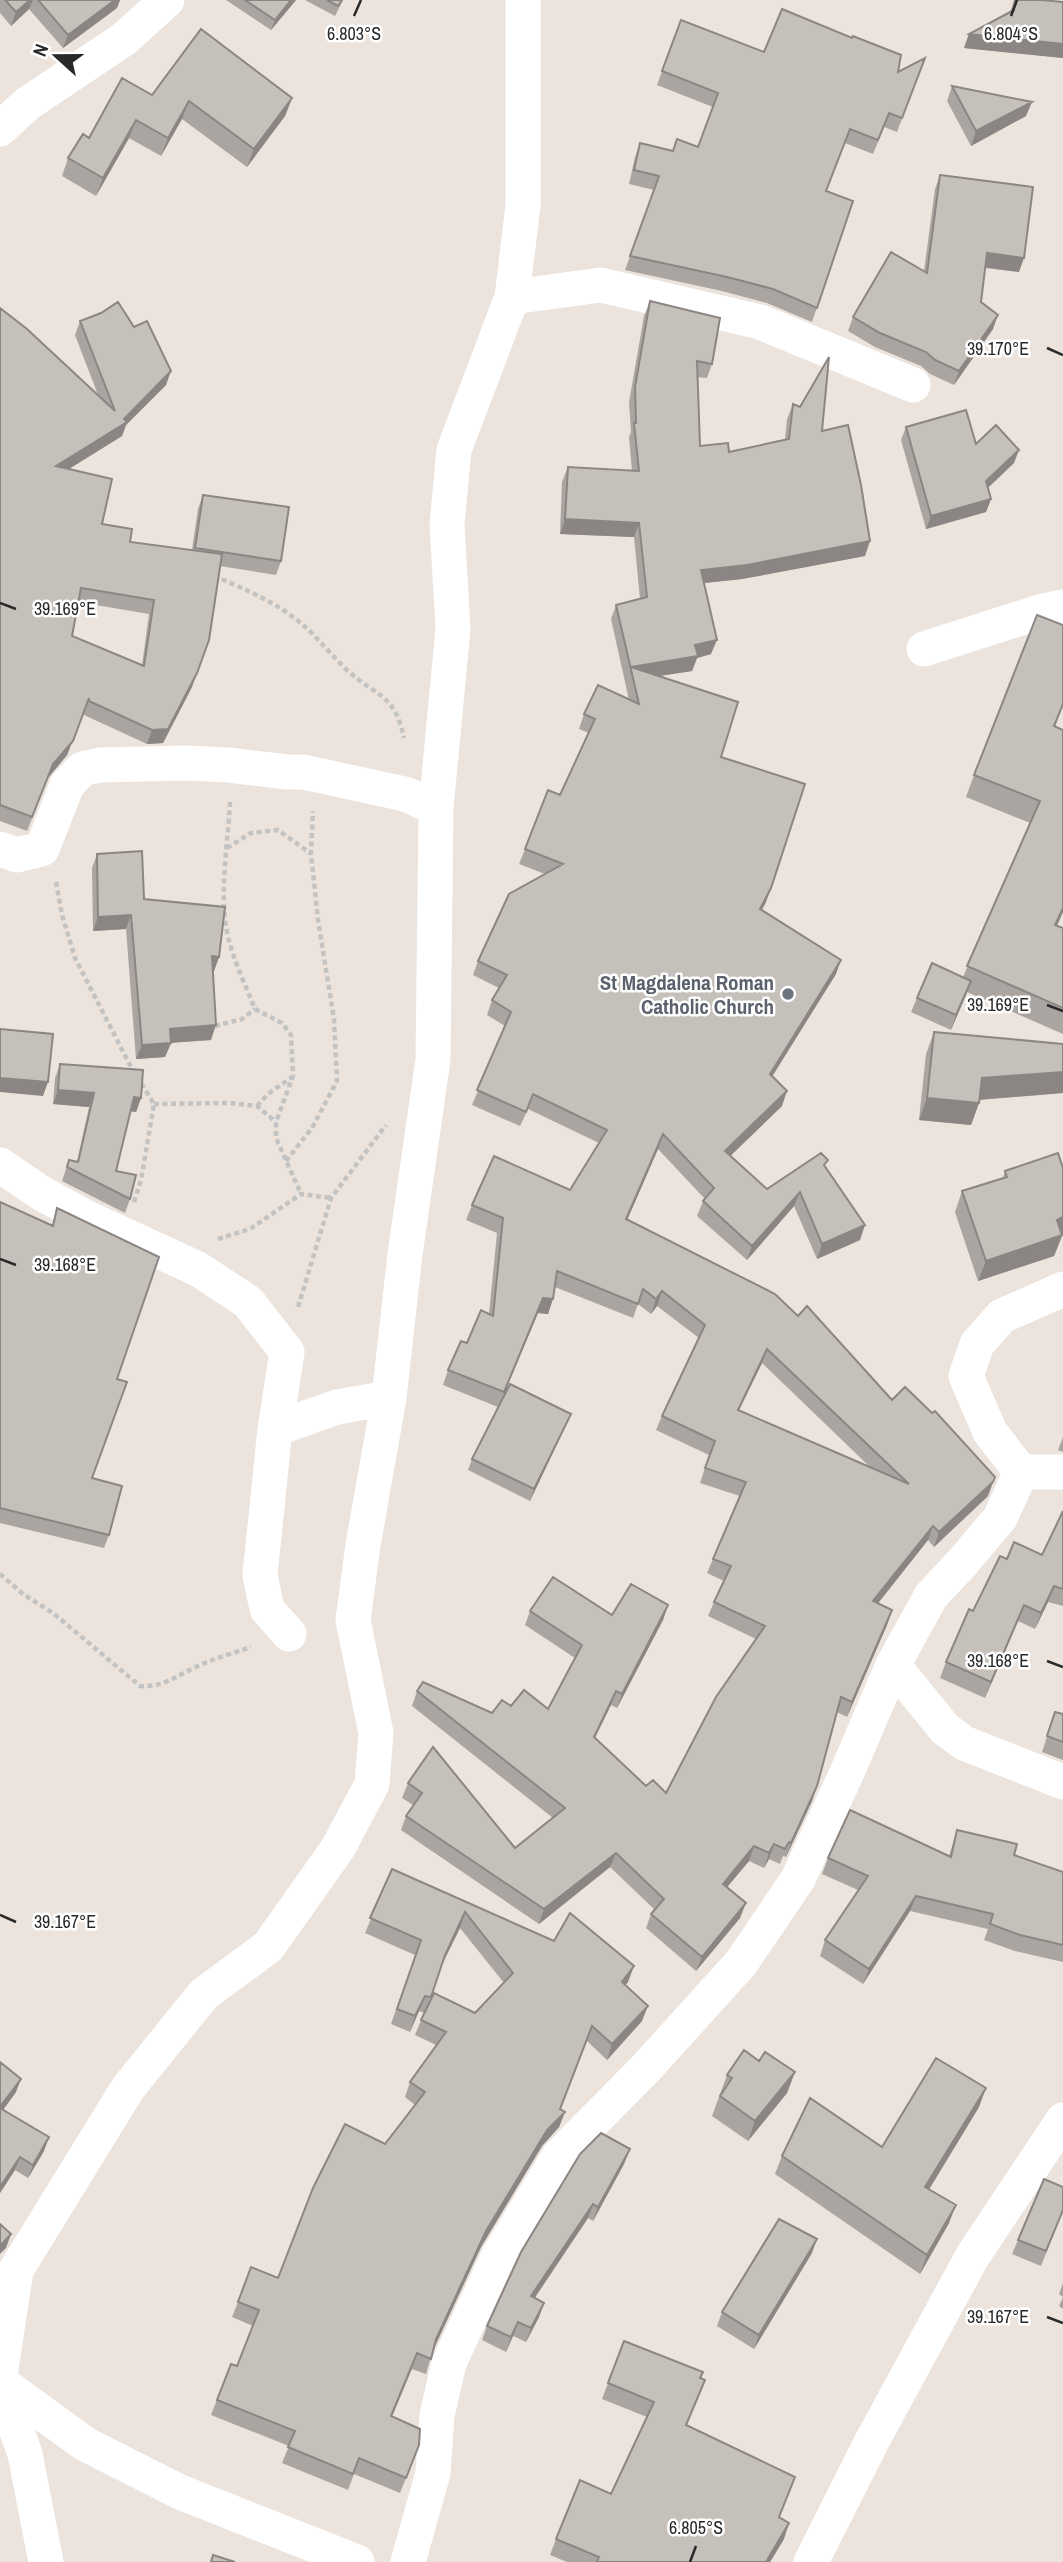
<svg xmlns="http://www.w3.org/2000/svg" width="1063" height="2562" font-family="'Archivo Narrow',sans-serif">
<rect width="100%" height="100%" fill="#ebe3dc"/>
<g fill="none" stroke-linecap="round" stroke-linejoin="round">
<path stroke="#c3c3c3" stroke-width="4.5" stroke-dasharray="5 3.5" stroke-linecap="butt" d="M214,576c31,13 64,27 89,49 16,14 30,32 45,46 29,26 47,23 56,67
M230,802c-2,39 -10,86 -4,125 5,28 18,55 29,82l27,14 9,12 2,41 -17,46v16l25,56
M227,848l24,-15 27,-3 32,23
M56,882l6,33 13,43 59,115
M215,1026l27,-7 13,-10
M154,1104l76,-1 27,3 19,16
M257,1106l11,-12 24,-17
M286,1161l26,-33 25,-47 -3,-62 -16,-99 -7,-67 2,-42
M134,1202l7,-22 13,-76 -13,-21
M218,1239l32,-10 51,-35 30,4
M298,1307l33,-109 55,-73
M0,1574l23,20 30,19 87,73c22,2 38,-11 58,-20 17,-8 36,-13 53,-19"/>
<path stroke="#fff" stroke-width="35" d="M0,129l27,-25 97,-65 43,-39
M512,297l89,-12 159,37 153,63
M924,649l119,-38 20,-4
M0,849l17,6 25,-6 25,-64 15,-16 18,-4 86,-2 42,2 60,7h15l102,22 31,14
M0,1165l41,28 46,25 111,51 50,33 39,50 -12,77 -15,146 7,34 22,25
M275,1429l62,-22 52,-9
M1021,1472h42
M893,1665l52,64 19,14 99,39
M0,2376l16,-106 112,-182 76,-94 64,-47 70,-99 34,-64 4,-51 -23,-113 10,-75 26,-147 16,-144 28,-194 3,-252 17,-179 -6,-105 7,-74 58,-153 11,-92v-205
M0,2382l85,62 95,48 177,70
M0,2384l25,70 21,108
M408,2562l25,-89 4,-58 12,-52 49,-106 61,-101 87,-88 95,-105 57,-84 50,-109 45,-105 38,-69 30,-32 39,-46 21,-46 -31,-40 -24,-56 11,-32 25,-28 61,-27
M811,2562l61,-121 100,-184 91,-137"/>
</g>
<path fill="#aaa5a1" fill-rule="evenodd" d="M0,0h120l-3,8 -54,40 -34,-39 -18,17 -11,-13z
M226,0h70l-25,30z
M305,0h38l-8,16z
M1014,0h27l22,2v56l-99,-10 5,-14 41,-22z
M681,20l83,32 134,20 27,-14 -28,74 -13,-5 -11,27 -28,-11 -19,48 27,10 -41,121 -45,-19 -45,-12 -97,-21 29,-80 -25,-6 6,-27 5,-14 33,8 25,-4 15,-40 -56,-22z
M952,86l74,30 -55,30 -24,-45z
M152,95l140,3 -7,18 -38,51 -65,-48 -21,37 -32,-18 -33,58 -34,-20 6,-18 21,-20z
M940,175l79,97 -34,-4 -4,34 12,27 -39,56 -24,-11 -9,-8 -46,-19 -27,-16 5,-14 71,-46 11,-82z
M650,301l62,63 -5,14 -10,-1 3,69 29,6 56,-13 2,-20 6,-15 29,27 43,125 -123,23 -38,4 7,71 -14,4 -5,13 -33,5 62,81 45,145 -4,8 74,64 -64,102 10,30 -52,50 37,33 58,-22 35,73 -43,19 -23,-53 -47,54 -50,-44 6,-15 2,-2 -47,-50 -31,71 171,96 94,84 96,96 -54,51 -6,-7 -50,63 14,7 -5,15 -40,92 -10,-5 -25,89 -26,56 -3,-1 -3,8 -11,-5 -5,9 -15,-7 -22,26 13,31 -44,53 -50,-43 5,-14 4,-4 -45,-43 -71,57 -138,-94 5,-14 7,-11 -11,-7 6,-15 107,65 38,-30 -141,-112 5,-15 75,22 19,-7 37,3 27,-51 -50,-33 5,-14 82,4 56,-10 -5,15 -46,88 -6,-3 -16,33 51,48 20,7 90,-154 -48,-23 6,-14 10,-21 -17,-8 33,-77 -40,-13 9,-28 -53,-25 6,-14 37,-78 -42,-32 -6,8 -13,-10 -5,14 -78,-31 -7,27 -10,-1 -39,93 72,8 -5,11 -36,76 -62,-31 4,-11 26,-52 -55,-22 5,-15 41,-56 8,-81 -31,-13 6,-15 98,-15 29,-47 -71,-34 -8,17 -48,-21 33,-79 -18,-11 5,-15 7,-12 -26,-13 5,-14 67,-87 -26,-10 6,-15 35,-54 29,-62 -10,-4 5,-15 45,-14 -18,-81 5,-14 24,-6 -6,-62 -74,-3 2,-52 6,-15 64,4 -3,-34 2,-5 -2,-30 15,-86zM762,1363l109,105 -132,-58z
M0,308l98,87 -23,-60 5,-14 86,64 -40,40 -4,11 -53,33 33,55 28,18 62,8 6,-41 5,-14 78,66 -5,14 -56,-9 -28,121 -29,56 -16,1 -63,-29v-3l-17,43 -19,23 -21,53 -27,-10zM78,602l71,12 -7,51 -70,-29z
M906,427l70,17 38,19 -26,25 3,11 -5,13 -60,17 -25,-89z
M1063,625v80l-8,21 8,4v182l-6,14 6,2v106l-96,-42 -16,38 -40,-18 6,-14 46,-21 67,-154 -64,-26 8,-22z
M97,854l47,45 75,58 -5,14h-1l-2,69 -40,3 -6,14 -29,2 -10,-130 -33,2 -1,-63z
M934,1032l129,12v81v-32l-83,7 -9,25 -52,-5 7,-66z
M60,1064l81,34 -5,14 -6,-1 -14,60 14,28 -5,14 -63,-32 7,-21 8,2 12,-55 -36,-3 2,-26z
M1063,1168v67l-1,1 -8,20 -76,25 -23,-69 7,-21 41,-13 2,-7z
M0,1202l52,23 5,-17 60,171 -25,99 17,57 -5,13 -104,-25z
M1063,1437v15l-5,-2z
M1063,1511v95l-15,-4 -13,27 -17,-8 -33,77 -45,-20 6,-16 27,-51 34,-52 35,-4z
M1055,1712l8,2v46l-21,-8z
M957,1830l57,25 49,17v90l-48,-11 -31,-11 4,-11 -78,-18 -47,73 -43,-28 5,-16 33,-50 -36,-16 6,-16 121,-2z
M392,1869l236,113 -3,3 17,36 -35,39 -20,-19 -26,68 4,3 -6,15 -17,19 -61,101 -47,99 -8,28 -14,-5 -20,48 27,28 -19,48 -46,-19 -6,16 -66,-27 7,-17 -78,-31 20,-51 6,2 16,-40 -21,-9 6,-15 40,-24 137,-173 -10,-8 5,-15 26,-37 -21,-10 9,-22 -5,-2 -9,21 -19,-8 24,-69 -50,-22zM460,1928l44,55 -29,30 -47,-8 13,-38z
M0,2062l16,30 -13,18 41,41 -16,27 -13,-8 -15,23z
M795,2072l-8,21 -39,48 -36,-25 15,-41z
M979,2107l-50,82 20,34 -29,51 -145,-100 7,-18 100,-9z
M630,2149l-6,15 -31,57 -5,-3 -54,80 10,5 -5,14 -13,25 -13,-6 -7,16 -24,-12 5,-14z
M1063,2187v24l-22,55 -29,-12 6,-14z
M812,2253l-58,96 -37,-23 5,-14z
M1063,2283v26l-4,-3 4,-9 -4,-3z
M624,2341l76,37 -1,18 -13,30 93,91 5,22 -14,23h-203l-17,-7 6,-16 55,-45 36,-77 -45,-18z"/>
<path fill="#8b8683" d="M30,0h3l-4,9 -18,17 5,-14z
M115,0h5l-3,8 -54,40 5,-13z
M291,0h5l-25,30 4,-10z
M969,34l94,10v14l-99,-10z
M292,98l-7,18 -38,51 7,-18z
M189,101l-7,18 -21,37 7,-18z
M1032,102l-6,14 -55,30 5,-15z
M136,120l-7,18 -33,58 7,-18z
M987,253l37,5 -5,14 -37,-5z
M998,315l-5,14 -39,56 5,-14z
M171,371l-5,14 -40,40 -4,11 -71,44 5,-14 68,-47z
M1019,450l-5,13 -33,31 5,-13z
M991,499l-5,13 -60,17 5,-13z
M565,519l74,4 -5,14 -74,-3z
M870,541l-5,15 -123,23 -47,5 6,-14z
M717,640l-6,14 -14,4 -5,13 -59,9 -3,-12 65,-23z
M197,673l-5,14 -29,56 -16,1 5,-14z
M89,698l-22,57 -19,23 -21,53 26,-67z
M771,888l-5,14 -12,21 6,-14z
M1063,908v4l-16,35 8,-22z
M131,915l-5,14 -33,2 5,-14z
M212,956l7,1 -5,14 -8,-1z
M841,960l-5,14 -71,114 5,-14z
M971,981l-5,14 -15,35 5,-15z
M216,1025l-5,15 -46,3 5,-14z
M171,1043l-6,14 -29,2 6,-14z
M1063,1072v21l-89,7 8,-22z
M0,1078l48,4 -5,14 -43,-4z
M58,1090l36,3 -5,14 -36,-3z
M787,1091l-5,15 -62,60 5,-15z
M134,1097l7,1 -5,14 -7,-1z
M927,1098l52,5 -8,22 -52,-5z
M663,1134l-5,15 -37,85 5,-15z
M800,1192l-6,14 -47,54 5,-14z
M1063,1217v18l-1,1 -8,20 -76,25 8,-20 71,-41z
M865,1225l-5,15 -43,19 5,-15z
M662,1291l-5,15 -6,8 5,-15z
M543,1298l10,1 -5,15 -10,-1 -40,94z
M767,1349l-5,14 -30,61 6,-14z
M571,1414l-5,11 -36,76 4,-12z
M995,1477l-7,19 -54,51 5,-15z
M933,1526l-5,14 -60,76 5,-15z
M1054,1586l-6,16 -13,27 6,-16z
M668,1605l-5,15 -46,88 5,-14z
M1024,1605l-6,16 -33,77 6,-16z
M892,1610l-5,15 -40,92 5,-15z
M616,1691l-5,14 -23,46 6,-14z
M817,1786l-5,15 -26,56 5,-14z
M774,1844l-5,15 -5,9 5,-15z
M754,1846l-5,15 -31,37 5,-14z
M616,1853l-6,14 -71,57 5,-15z
M916,1896l-6,15 -47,73 6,-15z
M746,1903l-6,15 -44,53 6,-14z
M465,1912l-5,16 -21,42 6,-15z
M634,1966l-6,16 -12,15 6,-15z
M425,1996l-6,15 -9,21 5,-16z
M648,2006l-6,15 -35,39 5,-16z
M795,2072l-8,21 -39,48 7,-20z
M21,2079l-5,13 -16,22v-7z
M986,2088l-7,19 -60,99 6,-19z
M565,2112l-6,15 -17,19 -61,101 -50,108 5,-16 50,-108 61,-101z
M49,2137l-5,14 -16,27 5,-13z
M630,2149l-6,15 -31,57 5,-14z
M20,2157l-5,13 -15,23v-6z
M593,2204l-5,14 -62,93 5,-15z
M956,2205l-7,18 -29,51 7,-19z
M11,2234l-5,14 -6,6v-8z
M817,2239l-5,14 -58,96 5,-14z
M544,2303l-5,14 -13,25 5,-14z
M518,2322l-5,14 -7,16 5,-15z
M789,2523l-5,16 -14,23h-4z"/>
<path fill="#c6c0bb" stroke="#8b8683" stroke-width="2" fill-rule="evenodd" d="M5,0h25l-14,12z
M38,0h77l-47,35z
M245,0h46l-16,20z
M327,0h15l-4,6z
M1015,0h26l22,2v42l-94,-10 45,-24z
M782,9l70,29 1,-2 48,19 -3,17 27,-14 -23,60 -13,-5 -11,27 -28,-11 -24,62 27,10 -36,107 -44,-19 -46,-12 -97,-21 29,-80 -25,-6 6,-27 33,8 4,-12 21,8 20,-54 -56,-22 19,-51 83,32z
M201,29l91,69 -38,51 -65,-48 -21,37 -32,-18 -33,58 -35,-20 15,-24 6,4 33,-60 30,17z
M952,86l80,16 -56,29z
M940,175l93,12 -9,71 -37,-5 -6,49 17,13 -39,56 -24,-11 -9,-8 -46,-19 -27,-16 38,-65 36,21z
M650,301l70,17 -8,46 -15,-3 3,85 28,-3 1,9 60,-13 4,-35 7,3 29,-50 -7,74 26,-6 13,60 9,56 -123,24 -46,5 16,70 -22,5 3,11 -67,11 107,35 -17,55 84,27 -34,104 -11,21 81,51 -71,114 17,17 -62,60 42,38 54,-36 7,7 -4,5 41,60 -43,19 -22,-52 -48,54 -49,-45 11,-13 -51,-54 -37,85 149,75 23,22 9,-10 85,94 13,-13 27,26 3,-2 60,66 -2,5 -54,50 -6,-6 -60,75 19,9 -40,92 -11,-5 -24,89 -26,57 -2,-1 -4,7 -11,-5 -5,9 -15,-7 -31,38 23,19 -44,54 -51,-43 13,-15 -48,-46 -72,56 -138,-93 16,-23 -14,-10 25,-36 82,101 50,-40 -148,-117 6,-9 69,31 10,-13 9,6 13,-16 24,19 34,-64 -52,-34 23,-34 59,38 19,-31 37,21 -46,89 -6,-3 -22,46 52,49 7,-6 13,13 50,-96 49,-71 -51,-24 17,-36 -18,-7 33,-77 -41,-14 10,-27 -53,-25 43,-91 -43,-34 -6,8 -13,-10 -5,15 -81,-33 -4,28 -10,-1 -39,94 -56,-22 13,-29 6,2 14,-33 12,6 10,-98 -31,-13 22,-49 76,34 37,-60 -74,-36 -7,18 -49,-22 34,-78 -19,-12 15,-25 -29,-14 31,-67 54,-30 -38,-15 23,-59 12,5 35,-76 -11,-5 14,-29 41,19 -23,-99 31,-8 -8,-74 -74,-4 3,-52 71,4 -5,-48h2l-1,-36zM767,1349l142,135 -171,-74z
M118,302l16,25 13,-6 24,50 -47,48 3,3 -71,44 56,13 -10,45 30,5 -2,13 92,12 -13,86 -12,33 -29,56 -16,1 -63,-29v-3l-16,43 -20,23 -21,53 -32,-12v-497l27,21 88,82 -35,-90 21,-8zM81,588l73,12 -10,66 -72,-30z
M966,410l10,34 20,-19 23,25 -33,31 5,18 -60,17 -25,-89z
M203,495l86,12 -8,54 -86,-13z
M1037,615l26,10v79l-9,22 9,4v178l-8,17 8,3v80l-96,-42 73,-165 -66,-26z
M142,851l2,48 81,8 -6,50 -7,-1 4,69 -46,4 1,14 -29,2 -11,-130 -33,2 -1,-63z
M932,963l39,18 -15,34 -39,-17z
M0,1029l53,5 -5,48 -48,-4z
M934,1032l129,12v28l-81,6 -3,25 -52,-5z
M60,1064l83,6 -2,28 -7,-1 -18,74 20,4 -6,24 -63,-32 2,-7 9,2 16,-69 -36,-3z
M1058,1153l5,15v49l-6,3 5,15 -76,26 -24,-70 45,-14 -2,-6z
M0,1202l53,24 4,-18 102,49 -42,122 10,3 -35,96 30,8 -13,49 -109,-27z
M510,1384l61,30 -37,75 -62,-30z
M1063,1511v78l-9,-3 -13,27 -17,-8 -33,77 -45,-20 23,-53 4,2 27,-55 7,3 7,-17 28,13z
M1055,1712l8,2v28l-16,-6z
M850,1810l101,47 6,-27 60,14 -3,11 49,17v73l-43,-10 -30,-11 3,-10 -77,-18 -47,73 -44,-29 43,-64 -40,-18z
M392,1869l162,72 16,-28 64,53 -12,16 26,24 -36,38 -20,-18 -32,83 5,3 -18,18 -61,101 -50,108 -5,20 -14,-6 -26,63 29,13 -1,16 -13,33 -47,-20 -6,16 -65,-27 7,-16 -78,-31 14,-36 6,2 22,-56 -21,-8 13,-35 27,11 35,-90 32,-64 40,20 40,-52 -15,-10 36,-50 -25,-12 13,-27 41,20 38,-40 -48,-61 -20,43 -14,42 -6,-1 -10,20 -18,-7 24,-69 -51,-22z
M744,2050l15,11 6,-9 30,20 -40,49 -35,-25 12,-18 -5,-3z
M936,2058l50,30 -61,99 31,18 -29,50 -145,-99 28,-58 72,49z
M0,2062l21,17 -21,28z
M0,2108l49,29 -16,28 -13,-8 -20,30z
M601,2133l29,16 -32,58 -5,-3 -62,92 13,7 -13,25 -13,-6 -7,15 -24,-11 34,-74 59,-98z
M1044,2179l19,8v23l-17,41 -28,-11z
M779,2219l38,20 -58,96 -37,-23z
M0,2224l11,10 -11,12z
M624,2341l79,31 -3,6 5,2 -19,45 109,52 -16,40 10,6 -23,39h-169l2,-5 -43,-18 24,-59 31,14 43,-92 -46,-19z
M213,2555l22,7h-24z"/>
<path fill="none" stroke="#292929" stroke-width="2.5" d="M354,16l7,-16M1011,16l6,-16M1047,348l16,7M0,603l16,6M1047,1005l16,6M0,1259l16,6M1047,1661l16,6M0,1915l16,7M1047,2317l16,6M690,2562l6,-16"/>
<circle fill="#6b7280" stroke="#fff" stroke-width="2.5" cx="788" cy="994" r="7"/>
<g text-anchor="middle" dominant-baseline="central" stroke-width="5" stroke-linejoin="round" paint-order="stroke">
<g font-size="21" font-weight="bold" fill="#5b616d" stroke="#fff" text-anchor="end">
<text x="774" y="982">St Magdalena Roman<tspan x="774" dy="24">Catholic Church</tspan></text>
</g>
</g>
<g font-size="18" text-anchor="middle" fill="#292929" stroke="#fff" stroke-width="5" stroke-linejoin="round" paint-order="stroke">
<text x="354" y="40">6.803°S</text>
<text x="1011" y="40">6.804°S</text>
<text x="998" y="355">39.170°E</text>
<text x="65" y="615">39.169°E</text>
<text x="998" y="1011">39.169°E</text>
<text x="65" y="1271">39.168°E</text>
<text x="998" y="1667">39.168°E</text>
<text x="65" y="1928">39.167°E</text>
<text x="998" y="2323">39.167°E</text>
<text x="696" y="2534">6.805°S</text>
</g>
<g transform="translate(56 56) rotate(291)" stroke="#ffffff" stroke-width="5" paint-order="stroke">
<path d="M0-5L12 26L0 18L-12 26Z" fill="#292929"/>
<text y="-10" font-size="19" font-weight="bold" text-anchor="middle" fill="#292929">N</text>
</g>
</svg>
